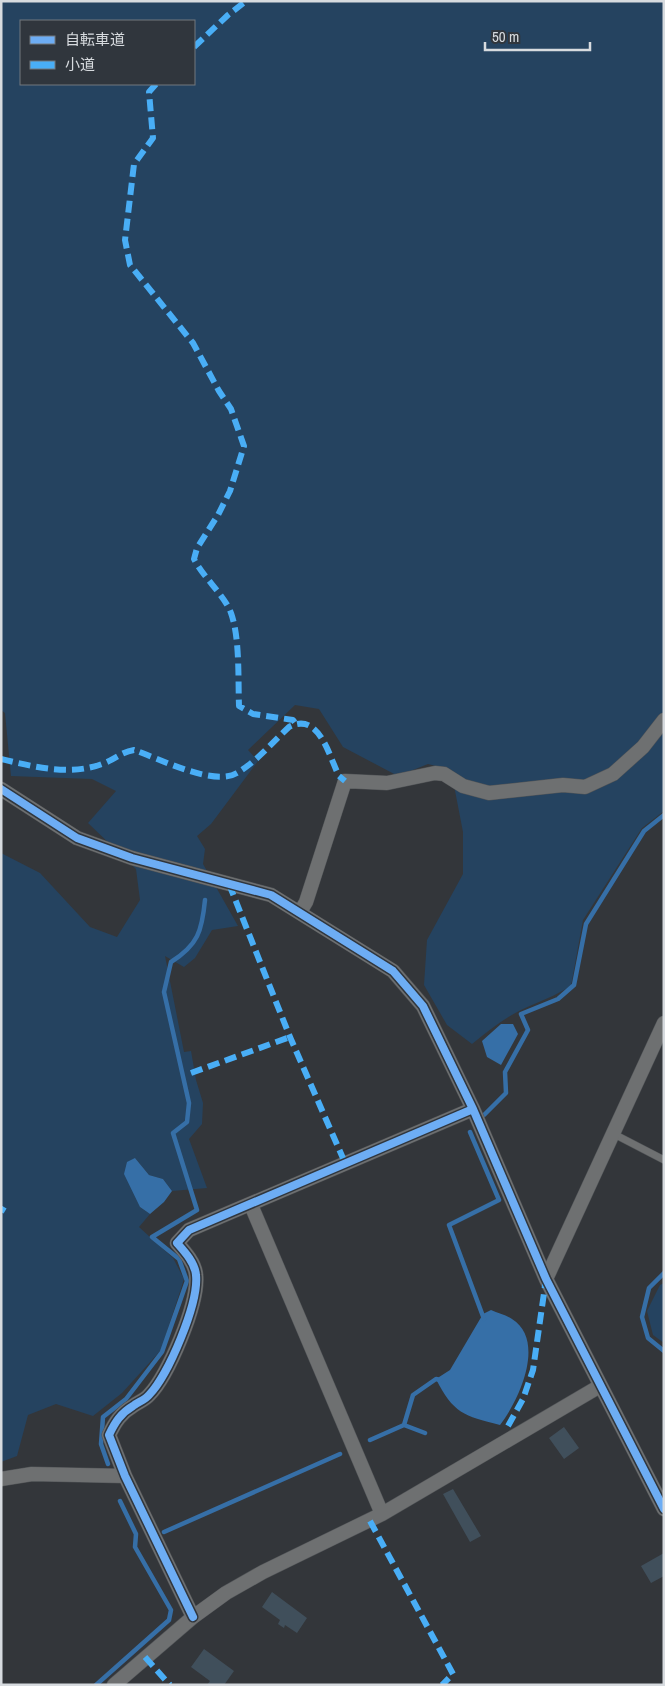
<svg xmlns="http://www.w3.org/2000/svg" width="665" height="1686" font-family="'Archivo Narrow','Noto Sans JP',sans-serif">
<rect width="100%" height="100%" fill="#33363a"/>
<path fill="#254360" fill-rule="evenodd" d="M1,1h663v810l-22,17 -59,92 -12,66c-16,10 -33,16 -50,24 -18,9 -34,22 -49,34l-25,-19 -23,-40 3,-45 36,-66v-42l-12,-62 -23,-6 -30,12 -55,-29 -24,-38 -24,-4 -47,45 10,11 -47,63 -14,12 8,13 -2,15 35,62 -26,4 -17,28 -11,9 -19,-11 19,96 7,-1 5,29 7,23 -1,21 -13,15 18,49 -35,3 -9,-12 -14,-4 -14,-17 5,49 10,7 -11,13 34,31 11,21 -23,71 -39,43 -29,23 -37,-12 -28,11 -11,41 -16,6v-609l39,20 50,54 27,10 23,-37 -4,-31 -48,-46 28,-32 -24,-12 -81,-3 -6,-63 -4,-3zM21,21h173v63h-173z
M664,1283v60l-11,-8 -6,-24 13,-26z"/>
<path fill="#366fa7" d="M501,1024h12l5,10 -17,31 -14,-8 -5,-16z
M135,1158l14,17 14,4 9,12 -8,11 -14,12 -10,-7 -16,-33 3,-12z
M491,1310c7,3 15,5 21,9 35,22 6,83 -12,106 -36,-9 -47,-12 -64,-46l14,-9 33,-56z"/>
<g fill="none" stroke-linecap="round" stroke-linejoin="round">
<path stroke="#366fa7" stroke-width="4.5" d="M484,1115l22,-22 -1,-21 23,-42 -7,-16 37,-15 16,-14 12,-61 58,-93 20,-16
M470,1132l29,68 -50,25 35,94
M664,1273l-15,15 -7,29 6,21 16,13
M404,1425l9,-30 23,-16 4,1
M370,1440l34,-15 21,8
M108,1464l-7,-20 2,-27 23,-18 36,-47 25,-71 -8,-22 -27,-22 45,-27 -24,-77 14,-11 2,-19 -25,-111 7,-30c27,-17 31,-31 34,-62
M164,1532l176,-78
M96,1685l73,-65 2,-10 -36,-63 1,-13 -16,-33"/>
</g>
<path fill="#404f5b" d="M564,1427l15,21 -15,11 -15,-21z
M453,1489l28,47 -11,6 -27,-48z
M664,1553v23l-13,7 -10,-17z
M272,1592l35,26 -10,15 -12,-8 -1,3 -6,-4 2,-4 -18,-13z
M204,1649l30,22 -10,14h-17l3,-4 -19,-14z"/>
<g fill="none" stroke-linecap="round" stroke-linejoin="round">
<g stroke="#515457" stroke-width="8">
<path id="service" d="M612,1133l52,27"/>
</g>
<g stroke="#515457" stroke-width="15">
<path id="minor" d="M1,789l76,49 55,20 139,37 122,76 30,35 50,103 73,170 118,230
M300,912l6,-10 39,-121 42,2 48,-10 9,1 19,12 26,7 74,-8 22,2 28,-13 30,-27 21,-27
M251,1205l131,309
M546,1279l118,-256
M1,1479l31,-5 93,2
M193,1617l-68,-141 -16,-41c6,-13 12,-22 24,-29 5,-4 12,-6 16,-11 19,-19 50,-92 47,-120 -1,-12 -11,-23 -19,-32l12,-13 284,-121
M114,1685l79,-68 33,-24 37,-21 119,-58 218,-128"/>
</g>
<use href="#service" stroke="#6e7071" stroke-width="7"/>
<use href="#minor" stroke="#6e7071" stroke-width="14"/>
<path stroke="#49aef6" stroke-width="6" stroke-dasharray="12 6" stroke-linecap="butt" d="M194,47l34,-32 18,-14
M156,84l-7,8 4,46 -19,26 -9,76 5,25 63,78 26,48 12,18 13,37 -14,45 -12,24 -21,33 -3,11c9,18 31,37 37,54 9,25 7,66 8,93l14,8 40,6 3,4
M1,759c34,8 68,17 101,5 12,-4 19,-12 32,-14 24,8 80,37 103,23 19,-11 36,-31 52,-46 30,-16 40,29 50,49l6,5
M229,884l61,153 56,128
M191,1073l99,-36
M1,1212l3,-5
M508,1426l15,-27 10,-29 13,-91
M370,1521l83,153 -11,11
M145,1657l25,28"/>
<g stroke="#30363d" stroke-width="11">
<path id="cycleway" d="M1,789l76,49 55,20 139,37 122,76 30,35 50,103 73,170 118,230
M193,1617l-68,-141 -16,-41c6,-13 12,-22 24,-29 5,-4 12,-6 16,-11 19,-19 50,-92 47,-120 -1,-12 -11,-23 -19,-32l12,-13 284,-121"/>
</g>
<use href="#cycleway" stroke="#6dadf4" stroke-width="8"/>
</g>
<rect width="665" height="1686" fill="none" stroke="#d7dbdf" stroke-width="5"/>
<rect x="20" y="20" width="175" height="65" fill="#30363d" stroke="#73787e"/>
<rect x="30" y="36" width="25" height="8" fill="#6dadf4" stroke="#73787e"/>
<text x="65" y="45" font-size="15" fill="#d7dbdf">自転車道</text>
<rect x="30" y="61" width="25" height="8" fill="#49aef6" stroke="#73787e"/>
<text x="65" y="70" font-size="15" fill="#d7dbdf">小道</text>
<path d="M485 42v8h105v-8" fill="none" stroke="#d7dbdf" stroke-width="2.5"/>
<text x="492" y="42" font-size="15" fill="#d7dbdf" stroke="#30363d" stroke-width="4" paint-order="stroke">50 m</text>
</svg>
